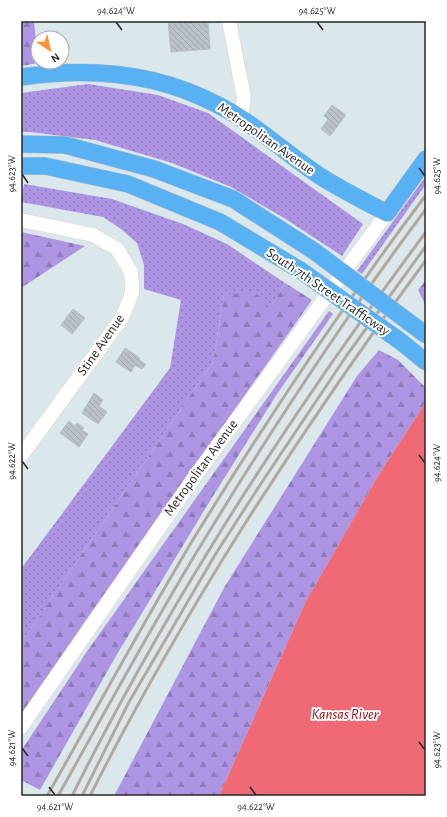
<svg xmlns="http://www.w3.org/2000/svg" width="447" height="817" font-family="'Alegreya Sans',sans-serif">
<defs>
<pattern id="grass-dots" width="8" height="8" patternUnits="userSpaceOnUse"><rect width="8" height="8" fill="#ad95e3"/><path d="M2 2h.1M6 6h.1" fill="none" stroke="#8d7ab8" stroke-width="1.8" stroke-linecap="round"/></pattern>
<pattern id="forest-firs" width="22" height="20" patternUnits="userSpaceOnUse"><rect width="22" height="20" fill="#ad95e3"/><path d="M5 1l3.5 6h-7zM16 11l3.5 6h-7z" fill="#8d7ab8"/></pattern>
<pattern id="building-back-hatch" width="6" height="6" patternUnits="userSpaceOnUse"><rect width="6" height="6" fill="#b9c2c6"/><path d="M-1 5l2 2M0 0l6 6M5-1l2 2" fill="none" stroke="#9fa7aa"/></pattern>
</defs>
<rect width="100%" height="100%" fill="#dae7eb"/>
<path fill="url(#grass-dots)" d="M88,84l70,11 50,18 155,111 -21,32 -58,-38 -53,-31 -59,-24 -77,-23 -65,-8h-9v-39z
M426,176v8l-64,90 -5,-3z
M24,184l88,15 71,25 44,20 58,39 -15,25 -46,-13 -11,67 -192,281v-74l149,-201 11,-68 -37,-11v-24l-7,-22 -16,-14 -18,-12 -82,-15z"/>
<path fill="url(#forest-firs)" d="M21,21h13l4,42 -17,3z
M21,232l64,14 -64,42z
M426,280v26l-8,-16z
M285,283l27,17 -226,320 -65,95v-72l192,-281 11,-67 31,-3 15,16z
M329,311l4,3 -56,80 -64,102 -97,160 -76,134 -19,-10v-29l67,-101z
M379,350l19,10 28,28v14l-47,72 -74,129 -86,193h-105l111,-210 132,-210z"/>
<path fill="#f06a75" d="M426,402v394h-207l86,-193 74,-129z"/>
<path fill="url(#building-back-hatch)" stroke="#b4c1c6" d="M168,21h40l2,28 -39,3z
M332,105l14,10 -16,21 -9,-7 7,-10 -4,-3z
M73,309l12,9 -13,16 -11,-9z
M125,348l15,10 -1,2 7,4 -4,5 -7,-4 -4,7 -15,-10z
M94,393l9,7 -4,6 8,6 -9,12 -16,-11z
M69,421l6,5 2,-3 7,5 -2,2 6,4 -9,13 -19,-14z"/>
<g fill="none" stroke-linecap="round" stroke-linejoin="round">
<g stroke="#dbd1c8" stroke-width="15">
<path id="minor" d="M229,21l15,77 -3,21
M21,220l72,15 24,14 14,23 1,14v7l-10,25 -101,138
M21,727l173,-249 193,-265"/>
</g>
<g stroke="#c3c3c3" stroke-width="18">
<path id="major" d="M21,77c67,-10 134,-5 195,27 39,19 71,51 107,74 21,13 43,24 64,35l39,-54
M21,144l44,1 89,24 79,30 81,52
M21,166h24l83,18 92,38 80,48"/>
</g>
<use href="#minor" stroke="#fff" stroke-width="14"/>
<use href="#major" stroke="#58b1f2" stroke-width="17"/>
<path stroke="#b3a89d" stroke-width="3" d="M47,796c49,-86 96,-173 147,-258 72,-117 149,-233 232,-343
M58,796c47,-84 93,-169 143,-251 70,-115 144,-228 225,-336
M72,796c99,-199 221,-386 354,-564
M82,796l47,-94 86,-147 45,-70 87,-130 79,-109
M90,796c45,-90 96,-178 149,-263 59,-93 121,-184 187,-273"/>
<g stroke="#c3c3c3" stroke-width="18" stroke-linecap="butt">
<path id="major-bridge" d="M314,251l112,84
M300,270l100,71 26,21"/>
</g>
<use href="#major-bridge" stroke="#58b1f2" stroke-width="17"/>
</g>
<path fill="none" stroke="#282828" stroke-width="1.5" d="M116,22l6,8M317,22l6,8M419,168l6,8M22,174l6,9M419,455l6,8M22,461l6,8M419,742l6,8M22,748l6,8M49,787l6,8M250,787l6,8"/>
<g text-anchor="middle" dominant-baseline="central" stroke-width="4" stroke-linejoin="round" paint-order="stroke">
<g font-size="14" fill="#282828" stroke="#fff">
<text transform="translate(266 139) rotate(35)">Metropolitan Avenue</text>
<text transform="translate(328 292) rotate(34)">South 7th Street Trafficway</text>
<text transform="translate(101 345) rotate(-55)">Stine Avenue</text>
<text transform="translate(201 468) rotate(-54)">Metropolitan Avenue</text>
</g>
<g font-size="15" font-style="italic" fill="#990b0b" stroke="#fff">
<text x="345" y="714">Kansas River</text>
</g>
</g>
<rect width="447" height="817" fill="none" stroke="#ffffff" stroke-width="44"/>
<g transform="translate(50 50) rotate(145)"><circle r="19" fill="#ffffff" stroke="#a9a9a9"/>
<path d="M0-3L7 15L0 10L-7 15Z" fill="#fc9336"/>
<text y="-6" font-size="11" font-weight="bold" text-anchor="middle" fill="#282828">N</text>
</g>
<rect x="22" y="22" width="403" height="773" fill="none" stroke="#282828" stroke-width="1.5"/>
<g font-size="10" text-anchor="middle" fill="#282828">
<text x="116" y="14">94.624°W</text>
<text x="317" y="14">94.625°W</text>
<text transform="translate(11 174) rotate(-90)" y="4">94.623°W</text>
<text transform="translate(436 176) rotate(-90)" y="4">94.625°W</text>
<text transform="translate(11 461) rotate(-90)" y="4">94.622°W</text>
<text transform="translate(436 463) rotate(-90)" y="4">94.624°W</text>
<text transform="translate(11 748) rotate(-90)" y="4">94.621°W</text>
<text transform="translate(436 750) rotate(-90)" y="4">94.623°W</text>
<text x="55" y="810">94.621°W</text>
<text x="256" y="810">94.622°W</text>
</g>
</svg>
